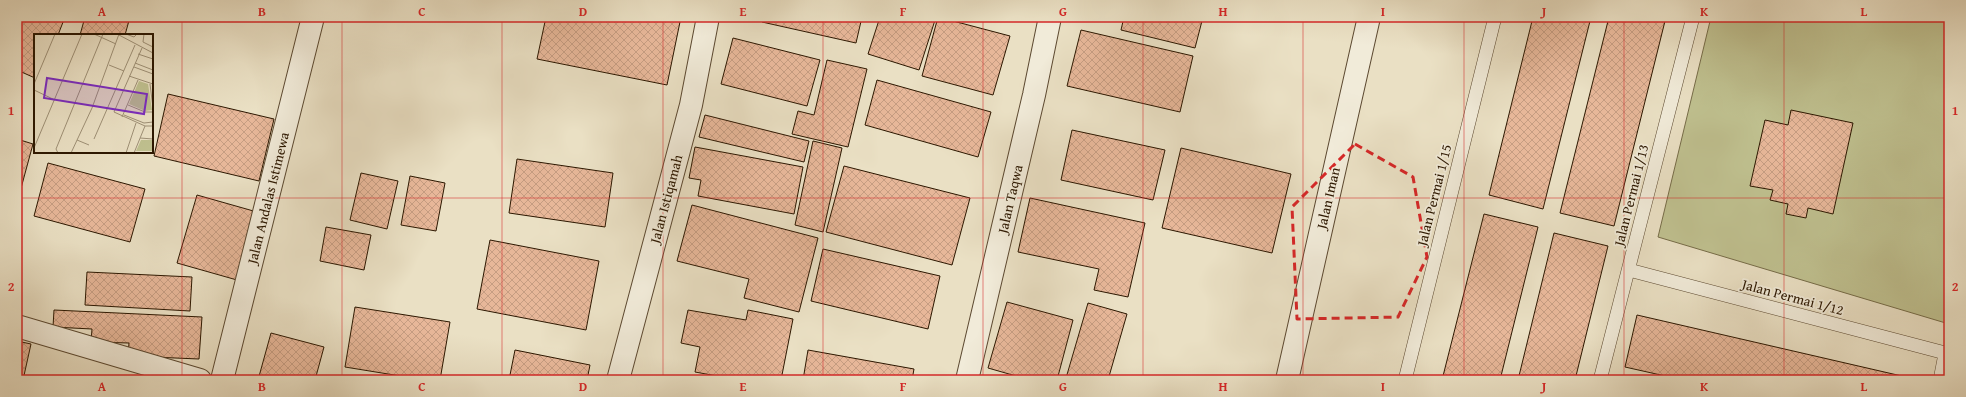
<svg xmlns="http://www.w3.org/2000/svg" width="1966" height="397" font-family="'Gentium Book Plus',serif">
<defs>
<pattern id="building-cross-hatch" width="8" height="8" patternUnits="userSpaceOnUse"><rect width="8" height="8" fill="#e7b799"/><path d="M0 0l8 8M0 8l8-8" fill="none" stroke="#c69d82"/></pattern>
</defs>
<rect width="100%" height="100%" fill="#eae0c4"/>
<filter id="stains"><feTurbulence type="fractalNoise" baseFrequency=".005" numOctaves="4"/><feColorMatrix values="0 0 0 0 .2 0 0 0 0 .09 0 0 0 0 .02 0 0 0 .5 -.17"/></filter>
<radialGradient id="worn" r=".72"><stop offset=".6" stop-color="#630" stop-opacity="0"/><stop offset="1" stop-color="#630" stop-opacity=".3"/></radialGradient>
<path fill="#bfc08f" stroke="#766c48" d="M1711,17h238v307l-291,-87z"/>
<path fill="url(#building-cross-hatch)" stroke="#2c1700" d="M17,17h48l-7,18h-23v43l-18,-8z
M85,17h45l-5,18h-45z
M451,17h17l-1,4z
M546,17h135l-14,68 -130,-26z
M763,17h99l-6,26 -94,-21z
M880,17h56l-17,53 -51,-16z
M938,17l72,19 -17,59 -71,-19z
M1124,17h79l-8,31 -74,-18z
M1533,17h58l-48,192 -54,-14z
M1609,17h57l-52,209 -54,-13z
M1081,30l112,26 -13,56 -113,-26z
M733,38l87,22 -13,46 -86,-22z
M827,60l40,9 -19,78 -56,-13 6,-23 16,4z
M877,80l114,32 -13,45 -113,-32z
M168,94l106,25 -15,62 -105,-25z
M1791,110l62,13 -20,91 -25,-6 -2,10 -20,-4 2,-10 -18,-4 3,-10 -23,-4 15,-66 23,5z
M705,115l104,26 -5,21 -105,-25z
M1072,130l93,20 -12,50 -92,-20z
M17,139l16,5 -16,59z
M813,141l29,7 -19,84 -28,-7z
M695,147l108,20 -9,47 -96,-18 3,-16 -12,-2z
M1181,148l110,26 -19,79 -110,-25z
M517,159l96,14 -8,54 -96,-14z
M48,163l97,26 -15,53 -96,-26z
M844,166l126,32 -18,67 -126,-33z
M361,173l37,8 -11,48 -37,-9z
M410,176l35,7 -9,48 -35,-6z
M197,195l60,17 -20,68 -60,-17z
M1030,198l115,25 -17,74 -34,-7 5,-21 -81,-17z
M692,205l126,33 -19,74 -55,-14 5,-19 -72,-18z
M1484,214l54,13 -38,153h-58z
M326,227l45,8 -7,35 -44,-9z
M1554,233l54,13 -33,134h-57z
M490,240l109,21 -13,69 -109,-21z
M823,249l117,27 -12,53 -117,-28z
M87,272l105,5 -2,34 -105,-6z
M1007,302l66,18 -16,60h-27l-42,-12z
M1088,303l39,11 -19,66h-36l-6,-2z
M355,307l95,15 -10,58h-15l-80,-13z
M54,310l148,7 -3,42 -71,-3 1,-13 -38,-1 1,-13 -39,-2z
M688,310l58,10 2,-10 45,9 -12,61h-42l-44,-8 5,-25 -19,-4z
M1637,315l282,65h-236l-58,-13z
M271,333l53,14 -9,33h-57z
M17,341l14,3 -8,36h-6z
M515,350l75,15 -3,15h-78z
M808,350l106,19 -2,11h-109z"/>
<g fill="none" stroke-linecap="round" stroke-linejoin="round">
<g stroke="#5c4931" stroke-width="14">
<path id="service" d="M1629,270l320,84
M1405,380l90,-363
M1600,380l93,-363
M1940,380l5,-26"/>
</g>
<g stroke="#5c4931" stroke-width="24">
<path id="minor" d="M17,326l183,54
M222,380l91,-363
M618,380l73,-275 17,-88
M967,380l67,-285 16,-78
M1287,380l82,-363"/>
</g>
<use href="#service" stroke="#f1ebd9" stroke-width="13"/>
<use href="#minor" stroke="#f1ebd9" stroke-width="22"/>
</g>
<path fill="none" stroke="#d62828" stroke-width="3" stroke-dasharray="8 5" stroke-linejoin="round" d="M1355,144l58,33 14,80 -29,60 -101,2 -5,-112z"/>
<path fill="none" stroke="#d62828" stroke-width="1" stroke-opacity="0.55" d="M182,17v363M342,17v363M502,17v363M663,17v363M823,17v363M983,17v363M1143,17v363M1303,17v363M1464,17v363M1624,17v363M1784,17v363M17,198h1932"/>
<g text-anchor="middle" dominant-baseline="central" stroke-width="3.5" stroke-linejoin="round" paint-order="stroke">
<g font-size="14" fill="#2c1700" stroke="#f1ebd9">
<text transform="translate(1434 195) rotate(-76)">Jalan Permai 1/15</text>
<text transform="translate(1631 195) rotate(-76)">Jalan Permai 1/13</text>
<text transform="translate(268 198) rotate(-76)">Jalan Andalas Istimewa</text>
<text transform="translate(1328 198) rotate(-77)">Jalan Iman</text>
<text transform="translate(666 199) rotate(-75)">Jalan Istiqamah</text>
<text transform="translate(1010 199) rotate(-77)">Jalan Taqwa</text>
<text transform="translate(1793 297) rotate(15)">Jalan Permai 1/12</text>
</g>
</g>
<g transform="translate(34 34)">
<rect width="119" height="119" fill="#eae0c4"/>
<path d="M105,47l9,3 4,26 -7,1 -16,-7zM107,106h11l1,11h-17z" fill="#bfc08f"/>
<path fill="none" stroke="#9e9076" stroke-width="1" d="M60,0l22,10M92,0l8,3 3,-3M110,0l-1,8 10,5M85,1l34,18M108,14l-28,64 31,14h8M104,20l15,5M101,29l18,7M75,31l15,6M100,33l19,7M95,42l24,8M0,50l21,-50M116,50l3,24M0,56l21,10M94,71l17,7h8M90,81l20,8 9,-1M88,83l16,-37M106,104l13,1M60,105l41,-94M43,106l12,5M0,114l48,-114M24,119l-2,-4 47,-115M37,119l21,-45 27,-74M92,119l10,-30M100,119l11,-27"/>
<path fill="#7b2cbf" fill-opacity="0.15" stroke="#7b2cbf" stroke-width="2" d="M13,44l100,16 -3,20 -100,-16z"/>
<rect width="119" height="119" fill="none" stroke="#2c1700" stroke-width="2"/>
</g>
<rect width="1966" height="397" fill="none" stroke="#eae0c4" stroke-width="44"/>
<rect x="22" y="22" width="1922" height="353" fill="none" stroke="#d62828" stroke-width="1.5"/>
<g font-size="13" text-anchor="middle" font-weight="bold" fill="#d62828">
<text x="102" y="16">A</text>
<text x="262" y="16">B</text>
<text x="422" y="16">C</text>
<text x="583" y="16">D</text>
<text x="743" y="16">E</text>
<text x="903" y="16">F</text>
<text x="1063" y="16">G</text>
<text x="1223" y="16">H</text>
<text x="1383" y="16">I</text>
<text x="1544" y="16">J</text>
<text x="1704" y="16">K</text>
<text x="1864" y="16">L</text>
<text x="11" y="115">1</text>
<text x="1955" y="115">1</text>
<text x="11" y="291">2</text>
<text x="1955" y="291">2</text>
<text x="102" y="391">A</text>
<text x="262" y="391">B</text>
<text x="422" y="391">C</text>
<text x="583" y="391">D</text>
<text x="743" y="391">E</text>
<text x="903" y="391">F</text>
<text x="1063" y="391">G</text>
<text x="1223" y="391">H</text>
<text x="1383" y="391">I</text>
<text x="1544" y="391">J</text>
<text x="1704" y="391">K</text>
<text x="1864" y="391">L</text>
</g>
<rect width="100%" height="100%" filter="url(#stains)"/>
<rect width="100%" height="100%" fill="url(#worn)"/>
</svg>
